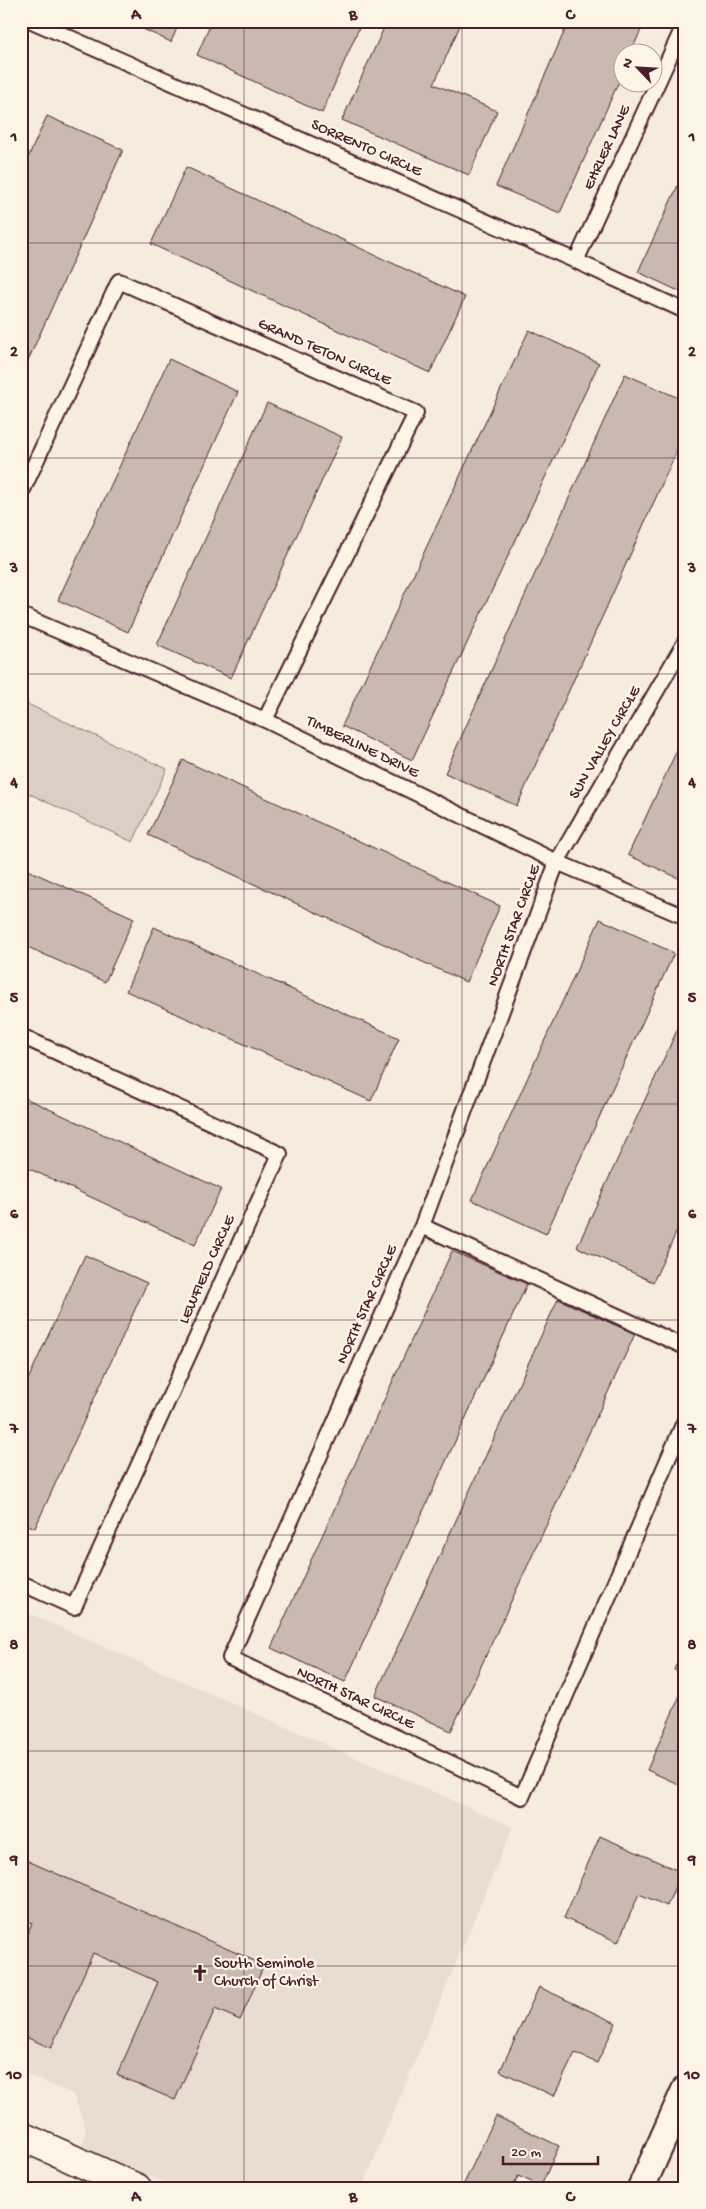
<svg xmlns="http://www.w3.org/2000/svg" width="706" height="2209" font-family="'Gochi Hand',sans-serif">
<rect width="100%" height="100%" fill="#f5ecde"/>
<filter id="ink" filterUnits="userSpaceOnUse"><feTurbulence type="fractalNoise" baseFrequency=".02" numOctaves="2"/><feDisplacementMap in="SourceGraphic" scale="10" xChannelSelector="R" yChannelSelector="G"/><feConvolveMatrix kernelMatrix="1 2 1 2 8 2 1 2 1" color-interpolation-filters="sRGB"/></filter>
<g filter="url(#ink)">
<path fill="#e8ddd0" d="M21,1610l492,217 -151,361h-185l-95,-42 4,-17 -13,-35 -52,-22z"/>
<path fill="#dbcec4" stroke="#927678" d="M21,701l146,68 -34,73 -112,-52z"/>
<path fill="#cab9b1" stroke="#4a1f2b" d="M126,21h54l-9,21z
M212,21h150l-40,92 -125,-58z
M387,21h75l-28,63 63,27 -28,64 -127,-55z
M569,21h76l-14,31h-7v18l-64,143 -64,-27z
M47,116l76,34 -102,226v-203z
M186,167l279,130 -35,76 -279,-129z
M685,170v124l-47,-22z
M529,330l70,33 -187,397 -70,-34z
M169,359l69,33 -110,240 -70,-32z
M625,374l60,27v32l-168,373 -72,-33z
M267,403l75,34 -111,241 -74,-33z
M685,733v148l-57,-26z
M183,760l317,146 -34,76 -318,-147z
M21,867l113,51 -29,64 -84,-38z
M600,919l74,34 -128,281 -74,-34z
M154,927l245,111 -28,63 -245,-110z
M685,1013v201l-32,68 -76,-35z
M21,1096l200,93 -26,56 -174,-80z
M452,1251l75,33 -182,398 -74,-34z
M85,1255l62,28 -112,245 -14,-6v-127z
M558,1299l77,35 -184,397 -76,-35z
M683,1650l2,1v23l-11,-4z
M685,1684v103l-38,-17z
M600,1836l81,36 -14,34 -28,-12 -21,48 -54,-24z
M21,1858l243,107 -24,55 -25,-11 -40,91 -58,-25 41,-93 -65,-29 -42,95 -30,-13v-87l11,-25 -11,-4z
M539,1987l77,36 -19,40 -22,-10 -21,43 -54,-25z
M496,2116l63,30 -18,40 -23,-10 -5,12h-51z"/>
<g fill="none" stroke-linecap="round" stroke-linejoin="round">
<g stroke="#4a1f2b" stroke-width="18">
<path id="service" d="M32,21l544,240 109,50
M576,261l109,-238
M21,494l98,-213 297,132 -151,307
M21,615l244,105 292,142 128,55
M685,642l-128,220 -135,364 -192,432 292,139 163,-377
M21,1036l259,118 -206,453 -53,-24
M422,1226l263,121"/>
</g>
<g stroke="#4a1f2b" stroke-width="30">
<path id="minor" d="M641,2188l44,-98"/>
</g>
<g stroke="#4a1f2b" stroke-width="31">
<path id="tertiary" d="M21,2136l116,52"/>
</g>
<use href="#service" stroke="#fcf5e5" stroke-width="14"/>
<use href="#minor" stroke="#fcf5e5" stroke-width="26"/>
<use href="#tertiary" stroke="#fcf5e5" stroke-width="28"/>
</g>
</g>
<path fill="none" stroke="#4a1f2b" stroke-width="1" stroke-opacity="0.55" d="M244,21v2167M462,21v2167M21,243h664M21,458h664M21,674h664M21,889h664M21,1104h664M21,1320h664M21,1535h664M21,1751h664M21,1966h664"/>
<defs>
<g id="church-bare" transform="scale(1.35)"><path d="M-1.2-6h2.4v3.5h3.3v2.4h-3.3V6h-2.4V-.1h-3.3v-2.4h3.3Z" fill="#4a1f2b" stroke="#fcf5e5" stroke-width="2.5" paint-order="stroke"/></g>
</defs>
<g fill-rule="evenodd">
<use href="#church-bare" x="200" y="1973"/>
</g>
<g text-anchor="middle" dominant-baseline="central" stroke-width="4.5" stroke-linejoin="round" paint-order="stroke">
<g font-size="16" fill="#4a1f2b" stroke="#fcf5e5">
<text transform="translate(608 148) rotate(-65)">EHRLER LANE</text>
<text transform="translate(366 149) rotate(24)">SORRENTO CIRCLE</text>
<text transform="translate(324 353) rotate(24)">GRAND TETON CIRCLE</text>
<text transform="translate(606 743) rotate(-60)">SUN VALLEY CIRCLE</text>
<text transform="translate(362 748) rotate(26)">TIMBERLINE DRIVE</text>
<text transform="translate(515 926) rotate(-70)">NORTH STAR CIRCLE</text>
<text transform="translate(208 1270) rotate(-66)">LEWFIELD CIRCLE</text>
<text transform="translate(368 1305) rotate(-66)">NORTH STAR CIRCLE</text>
<text transform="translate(355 1699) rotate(25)">NORTH STAR CIRCLE</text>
</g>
<g font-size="16" fill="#4a1f2b" stroke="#fcf5e5" text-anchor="start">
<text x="214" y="1964">South Seminole<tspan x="214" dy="18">Church of Christ</tspan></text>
</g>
</g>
<rect width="706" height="2209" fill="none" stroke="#fcf5e5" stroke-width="55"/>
<g transform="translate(638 68) rotate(295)"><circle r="24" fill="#fcf5e5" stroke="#b59f9b"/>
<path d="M0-4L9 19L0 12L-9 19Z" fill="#4a1f2b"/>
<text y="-8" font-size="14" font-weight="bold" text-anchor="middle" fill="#4a1f2b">N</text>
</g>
<path d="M503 2156v8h95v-8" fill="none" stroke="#4a1f2b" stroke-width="2.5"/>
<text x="511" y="2156" font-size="15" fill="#4a1f2b" stroke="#fcf5e5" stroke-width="4" paint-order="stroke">20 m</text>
<rect x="28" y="28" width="650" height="2154" fill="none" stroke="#4a1f2b" stroke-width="2"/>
<g font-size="16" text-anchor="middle" font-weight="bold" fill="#4a1f2b">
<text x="136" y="19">A</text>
<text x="353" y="19">B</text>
<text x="570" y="19">C</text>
<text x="14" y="141">1</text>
<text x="692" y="141">1</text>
<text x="14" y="356">2</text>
<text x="692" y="356">2</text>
<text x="14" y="572">3</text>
<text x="692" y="572">3</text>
<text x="14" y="787">4</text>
<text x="692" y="787">4</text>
<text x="14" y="1002">5</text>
<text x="692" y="1002">5</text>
<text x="14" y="1218">6</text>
<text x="692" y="1218">6</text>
<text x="14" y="1433">7</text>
<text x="692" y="1433">7</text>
<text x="14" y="1649">8</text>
<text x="692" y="1649">8</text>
<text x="14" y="1864">9</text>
<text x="692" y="1864">9</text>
<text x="14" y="2079">10</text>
<text x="692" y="2079">10</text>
<text x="136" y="2201">A</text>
<text x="353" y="2201">B</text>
<text x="570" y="2201">C</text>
</g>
</svg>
